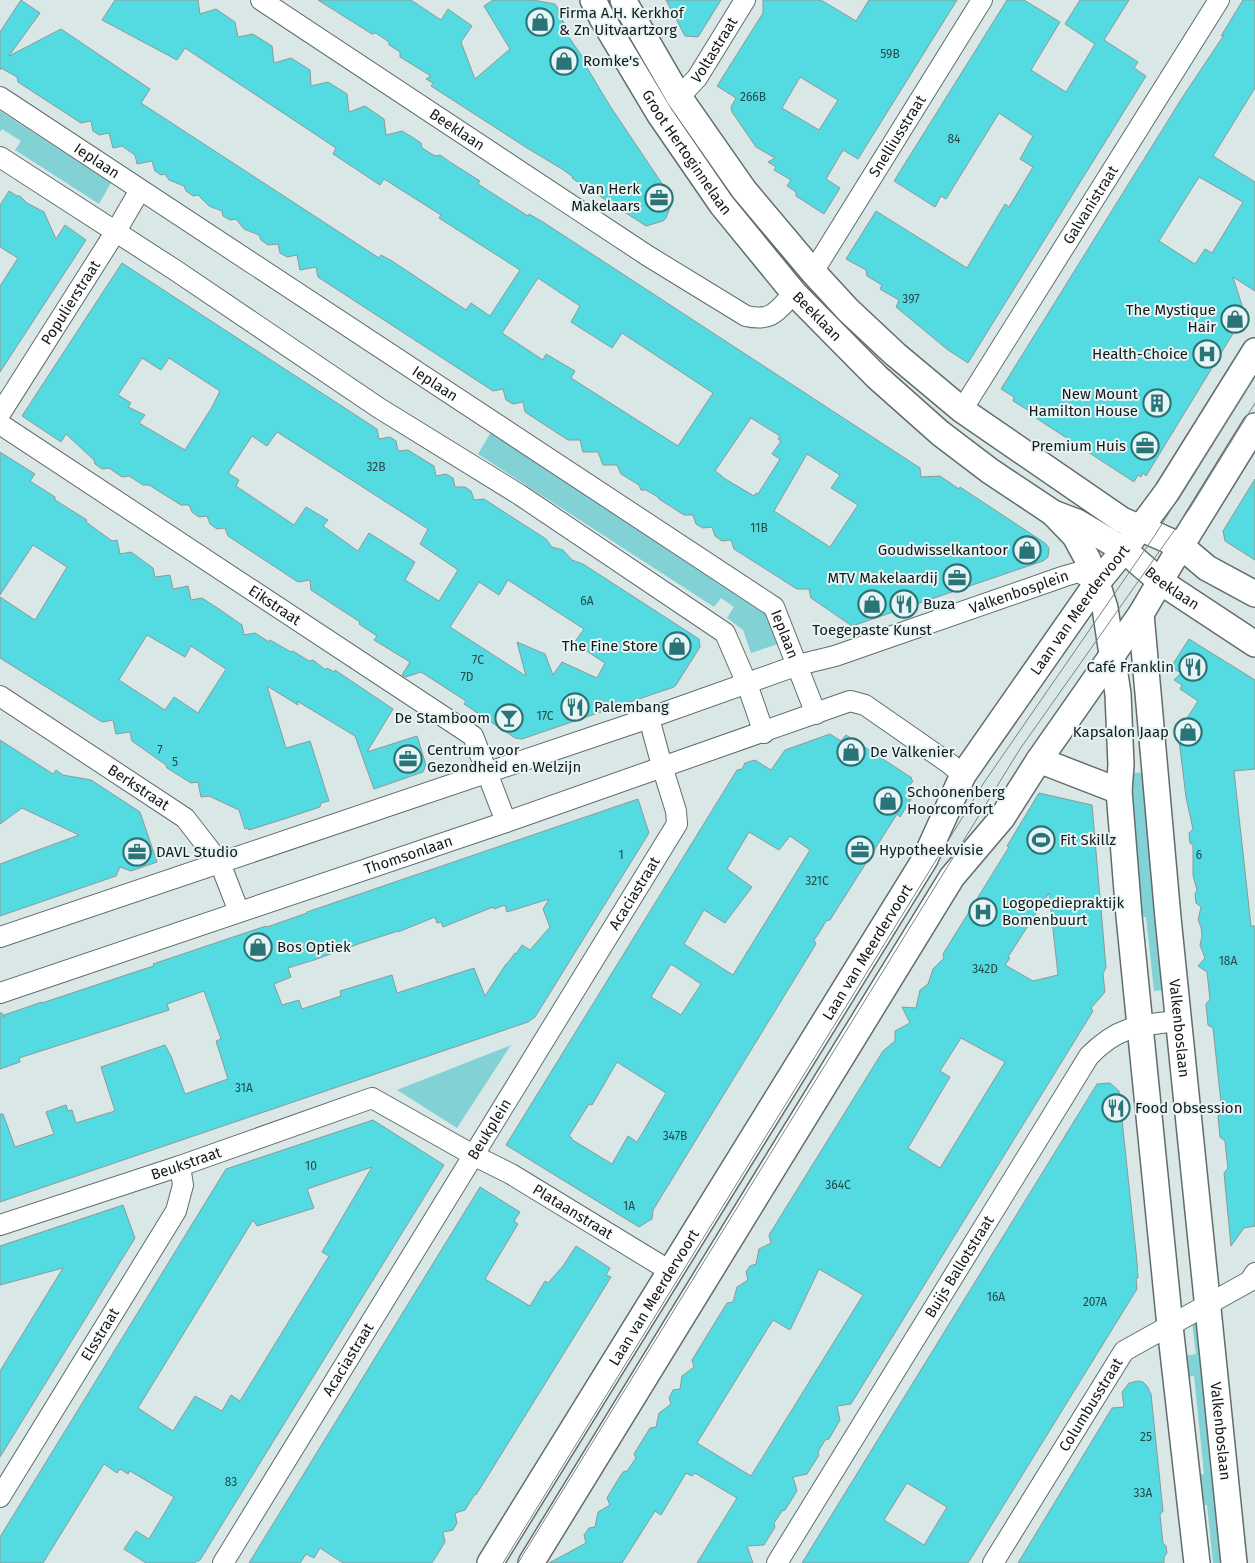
<svg xmlns="http://www.w3.org/2000/svg" width="1255" height="1563" font-family="'Fira Sans',sans-serif">
<rect width="100%" height="100%" fill="#dae7e7"/>
<path fill="#82d1d5" d="M0,111l111,72 -12,21 -84,-54 6,-9 -19,-12 -2,3z
M491,432l274,180 16,31 -30,10 -8,-23 -16,-12 7,-11 -13,-9 -7,9 -236,-153z
M1148,772l16,218 -10,1 -8,-74h-5l-10,-144z
M511,1045l-54,83 -60,-38z
M1200,1321l28,242h-15l-6,-58h-7l-3,-30 7,-1 -10,-98 -7,1 -2,-21 11,-2 -4,-32z"/>
<path fill="#54dbe1" stroke="#8d9999" fill-rule="evenodd" d="M21,0l19,13 -31,43 52,-27 89,60 -9,14 238,155 2,-3 11,6 74,49 5,-7 19,13 30,-46 -81,-52 2,-3 -57,-36 -4,6 -47,-31 3,-6 -151,-100 -8,12 -75,-40 13,-20h83l2,14 16,-5 19,13 3,15 15,-3 19,12 2,17 17,-5 19,12 1,16 17,-4 19,12 2,18 16,-6 19,13 2,16 16,-4 10,6 9,6 1,5 13,8 5,-1 10,7 30,19 -2,3 50,32 1,-2 14,8 377,246 1,9 19,-1 19,13 1,-2 85,56 4,5 -1,9 -5,4 -191,65 -41,-28 -2,-9h-12l-63,-40 -3,-9 -9,1 -7,-5 -3,-9 -9,1 -7,-4 -3,-9h-9l-25,-16 -1,-2 -12,-7h-5l-2,-5 -18,-11 -4,-9h-14l-5,-13h-15l-3,-12h-12l-43,-28 -2,-10 -10,2 -7,-4 -3,-11 -10,2 -175,-114 -2,-10 -16,3 -3,-15 -10,2 -7,-4 -2,-9 -10,1 -7,-5 -2,-5 -15,-6 -8,-10 -6,1 -7,-4 -1,-5 -13,-5 -11,-11 -5,1 -7,-5 -2,-5 -15,-6 -4,-6 -4,1 -6,-4 -3,-10 -15,3 -2,-9 -13,-9 -9,2 -4,-15 -10,2 -6,-4 -2,-10 -10,2 -63,-41 -1,-5 -16,-9 -1,2v-38zM538,278l42,28 -9,16 41,26 10,-15 91,60 -35,53 -107,-68 4,-7 -29,-17 -3,6 -41,-27zM751,418l29,18 -2,3 3,2 -9,13 8,5 -22,35 -2,-1 -2,3 -32,-19v-1l-7,-5zM807,454l33,21 -9,13 27,17 -28,42 -56,-36z
M318,0h93l30,20 7,-11 24,17 -11,16 14,37 35,-30 -26,-43 9,-6h40l22,4 4,6 -1,3 11,18 -1,5 16,23 -1,2 27,45 63,94 -7,18 -3,3 -17,5 -74,-48 1,-1 -11,-8 -35,-21 -96,-62 2,-3 -7,-4 5,-3 -31,-19v-5l-11,-7v-3l-13,-9 -4,1z
M666,0h55l-23,37 -13,-1z
M763,0h58l35,21 13,-21h88l-99,159 -15,-9 -17,29 14,9 -16,26 -28,-18v-4l-9,-6 4,-6 -17,-10 2,-3 -8,-5 7,-4 -19,-11 -24,-35 -1,-5 5,-9 -19,-12 46,-73zM800,77l38,23 -19,30 -37,-22z
M1007,0h17l36,22 -29,48 35,22 29,-48 -30,-20 15,-24h49l-25,40 34,22 -4,6 12,8 -178,287 -20,-13 -52,-43 3,-7 -19,-11 2,-4 -15,-9 -1,-6 -20,-11 30,-48 91,57 38,-64 4,3 24,-40 -13,-8 13,-23 -34,-23 -53,86 -5,-3 -6,11 -41,-26z
M1243,0h12v88l-42,68 42,26v109l-22,-14 14,44 -7,1 -94,154 -3,-3 -2,4 -3,-2 -4,7 -98,-64v-3l-23,-14 1,-4 -13,-8 181,-291 42,-63 -3,1zM1199,177l44,25 -31,51 -7,-4 -10,15 -36,-23z
M9,191l8,5h3l7,7 17,9 12,27 9,-14 21,15 -86,132v-86l18,-28 -18,-11v-42z
M122,263l255,166 2,10 11,-2 6,4 2,10 10,-1 26,16 2,10 10,-2 7,4 2,9h10l6,4 3,9 10,-1 62,40 6,8 11,3 9,10 11,4 116,75 1,8 -24,38 -2,2 -152,52 -7,-1 -51,-34 2,-3 -45,-29 -15,5 -4,-2 8,-13 -36,-22 3,-4 -18,-12 1,-2 -49,-32 -1,-10 -12,2 -70,-46 -3,-8 -8,1 -7,-5 -3,-8 -8,1 -7,-5 -3,-7h-8l-32,-20h-6l-14,-9 -7,1 -13,-9 -7,1 -7,-5 -1,-4 -28,-26 -5,8 -39,-26zM142,358l19,12 8,-12 51,33 -8,16 -27,43 -46,-27 6,-8 -17,-8 3,-4 -13,-8zM277,432l151,97 -8,15 38,26 -19,31 -34,-21 10,-18 -46,-29 -11,18 -35,-25 5,-6 -22,-13 -12,18 -58,-39 3,-6 -11,-7 24,-37 15,10zM508,580l76,49 -10,14 31,20 -8,15 -35,-16 -9,13 -8,-21 -28,-12 9,34 -76,-49 29,-45 20,13z
M0,452l35,22 -5,7 25,16v3l32,20 -1,2 26,19 5,-1 3,14 11,-2 22,16 2,9 15,-2 3,14 15,-3 3,14 11,-2 17,11 23,16 2,10 11,-2 14,9 1,-2 21,12 2,-1 16,10 4,-1 13,10 1,-2 7,4 1,-2 58,39 -26,43 50,-16 9,29 -3,7 -49,17 -19,-53 -58,-35 1,4 -31,-19 19,62 24,-7 19,60 -8,2 -1,4 -36,12 -35,11 -1,-2 -3,1 -6,-19 -30,-14 -8,1 -3,-15 -7,1 -24,-15 -1,-3 -34,-24 -2,-9 -14,2 -3,-14 -11,2 -102,-64v-61l35,23 32,-53 -34,-22 -33,50zM147,635l38,22 6,-11 35,23 -28,44 -24,-16 -9,13 -46,-30z
M1255,479v81l-30,-19 -2,-10z
M1189,639l66,41v89l-21,2 17,155h4v300l-11,2 -13,18 -7,-73 4,-5 -1,-8 -2,-19 -5,-4 -2,-21 4,-4 -9,-84 -5,-3 -2,-21 4,-5 -3,-27 -9,-6 7,-8 -5,-13 2,-9 -1,-9 -3,-7 3,-13 -5,-4 -1,-9 2,-4 -4,-15v-30l-3,-2 -1,-10 4,-4 -7,-32 -9,-73 7,-1 14,-22 -18,-12 2,-4 -8,-5 7,-7 -10,-6z
M830,734l11,7 5,-6 66,43 -1,1 2,2 -4,5 6,4 -1,2 1,1 -15,24 -3,-3 -67,106 -4,1 -7,12 -5,7 2,4 -163,266 -1,9 -13,8 -133,-82 231,-375 5,-1 3,-6 10,-3 16,10 14,-20zM749,832l30,18 11,-14 20,14 -77,125 -49,-31 20,-34 21,13 27,-36 -25,-18zM671,964l30,20 -20,31 -30,-18zM617,1062l49,31 -29,49 -9,-6 -16,28 -41,-25 1,-1 -3,-2 20,-32 3,1z
M0,740l53,34 3,-4 7,5 28,5 49,32 17,50 -26,9 -11,-4 -4,9 -116,40v-52l79,-29 -57,-27 -22,16z
M1039,793l53,12 14,162 -3,7 2,18 -14,16 2,3 -242,393 -14,2 3,14 -11,19 -4,1 -7,12 1,3 -12,19 -14,3 4,14 -12,19 -3,1 -8,12 1,4 -11,18 -17,1 6,17h-56l40,-65 -42,-25 -3,3 -6,-3 -25,42 -6,-4 -33,52h-73l37,-20 -2,-8 5,-7 6,-1 3,-15 12,-7 -3,-7 12,-20 4,-6 4,-1 9,-13 -2,-4 16,-26 6,-1 3,-14 12,-9 -2,-6 4,-8 7,-1 2,-13 12,-9 -2,-7 35,-57 6,-1 4,-15 11,-7 -2,-8 4,-6 6,-2 3,-15 12,-6 -2,-8 114,-184 12,-10v-10l15,-8 -8,-16 14,1 4,-18 8,-6 5,-15 11,-11 -1,-4 66,-107 -2,-1zM1049,893l9,82 -25,6 -28,-16 5,-7 -2,-1zM961,1038l44,24 -65,106 -32,-20 42,-71 -10,-6zM819,1269l44,26 -112,181 -54,-33 76,-123 17,10z
M638,799l11,34 -114,184 -7,5 -528,180v-88h3l12,33 39,-13 -8,-22 20,-7 2,6 4,-1 4,13 39,-12 -14,-44 64,-22 6,11 14,38 43,-15 -12,-38 5,-2 -17,-48 -37,13 2,6 -150,48 1,4 -20,7v-56h2l2,4v-2l38,-13v1l93,-31 19,-6 -1,-2 113,-38 1,1 40,-14v-1zM549,899l-6,10 7,18 -20,23 -8,-5 -6,9 -1,-1 -8,11h-1l-21,32 -11,-28 -77,25 -5,-18 -52,16 1,5 -39,13 -3,-9 -17,5 -8,-21 17,-7 -3,-9 26,-8 47,-17 37,-12v1l37,-15 2,6 4,-1 2,5 50,-20 1,2 11,-4 2,7z
M1110,1083l9,8 18,171 1,16h-2l1,11 -169,274h-166l295,-479zM907,1483l40,24 -23,38 -40,-25z
M373,1120l71,45 -244,395 -6,3h-48l-22,-14 12,-18 13,8 25,-42 -44,-26 -2,3 -8,-5 -3,4 -13,-9 -61,99h-43v-26l226,-368zM372,1167l-50,85 7,4 -89,145 -9,-6 -9,16 -27,-15 -22,35 -35,-23 115,-188 4,6 57,-18 -7,-19z
M480,1187l40,25 -6,9 4,3 -33,55 45,27 15,-25 3,2 15,-17 13,-20 34,22 -4,7 5,2 -24,39 -111,179 -1,-1 -10,16 -10,3 2,10 -4,7 -10,2 2,10 -13,21h-89l-23,-15 -6,10 -8,-4 -6,9h-51z
M123,1205l12,33 -135,219v-86l63,-103 -63,17v-39z
M1138,1381l5,1 4,4 4,8 12,117 -3,4 3,28 3,3 1,7 -3,4v6h-146l94,-155 12,-1 -2,-15 4,-5 3,-4z"/>
<g fill="none" stroke-linecap="round" stroke-linejoin="round">
<g stroke="#616c6d" stroke-width="22">
<g id="minor">
<path id="s1" d="M261,0l387,256 98,60c26,6 31,-5 48,-23"/>
<path id="s2" d="M0,97l774,510 42,107"/>
<path id="s3" d="M679,97l18,-19 48,-78"/>
<path d="M0,157l175,113 204,138 141,87 205,138 22,51 17,49"/>
<path id="s4" d="M813,272l169,-272"/>
<path id="s5" d="M962,410l257,-410"/>
<path id="s6" d="M0,414l116,-183 24,-41"/>
<path id="s7" d="M0,424l473,312 33,86"/>
<path id="s8" d="M0,696l185,122 35,45 19,49"/>
<path id="s9" d="M0,937l649,-219 149,-53 37,-9 230,-80 14,-4 18,11"/>
<path id="s10" d="M0,993l506,-171 344,-121 15,4 85,59 13,11"/>
<path id="s11" d="M0,1225l180,-59 192,-68 101,57 38,19 159,97"/>
<path id="s12" d="M0,1497l176,-286 7,-26 -3,-19"/>
<path id="s13" d="M223,1563l454,-739 -1,-13 -14,-45 -13,-48"/>
<path id="s14" d="M777,1563l312,-507c29,-30 51,-31 90,-35"/>
<path id="s15" d="M993,1563l131,-212 126,-70 5,-8"/>
</g>
</g>
<g stroke="#616c6d" stroke-width="28">
<g id="tertiary">
<path id="s16" d="M593,0l9,18 58,97 62,90 72,88 83,84 63,56 50,38 63,42 24,9 47,28 37,32 94,62"/>
<path d="M623,0l56,97 65,93 69,82 35,38 47,44 67,56 160,110 59,26 26,22 48,26"/>
<path d="M1053,513l22,23 13,24 9,23 8,25 13,86 3,71 -2,26 10,125 41,410 27,237"/>
<path id="s17" d="M1141,614l27,304 66,645"/>
<path d="M1039,760l80,31"/>
<path id="s18" d="M490,1563l435,-704 38,-84 134,-192 27,-33 43,-58 88,-141"/>
<path d="M531,1563l421,-686 50,-59 37,-58 102,-146 40,-68 74,-120"/>
</g>
</g>
<use href="#minor" stroke="#fff" stroke-width="20"/>
<use href="#tertiary" stroke="#fff" stroke-width="25"/>
<path stroke="#798282" stroke-width="1" d="M503,1563l480,-779 172,-249 100,-159
M518,1563l502,-814 170,-241 65,-105"/>
</g>
<defs>
<g id="shop-ring" transform="scale(1.4375)"><circle r="9.5" fill="#e7f4f5" stroke="#2a7477" stroke-width="1.5"/><path d="M-5-2.5h2.3a2.7 3.5 0 0 1 5.4 0H5L5.5 6h-11ZM-1.5-2.5h3a1.5 2.3 0 0 0-3 0Z" fill="#2a7477"/></g>
<g id="office-ring" transform="scale(1.4375)"><circle r="9.5" fill="#e7f4f5" stroke="#2a7477" stroke-width="1.5"/><path d="M-6-3h4V-5.5h4V-3h4V5H-6ZM-1-4.5V-3h2v-1.5ZM-6 0V1H6V0Z" fill="#2a7477"/></g>
<g id="hospital-ring" transform="scale(1.4375)"><circle r="9.5" fill="#e7f4f5" stroke="#2a7477" stroke-width="1.5"/><path d="M-5-5h3v3.5h4V-5h3V5h-3V1.5h-4V5h-3Z" fill="#2a7477"/></g>
<g id="building-ring" transform="scale(1.4375)"><circle r="9.5" fill="#e7f4f5" stroke="#2a7477" stroke-width="1.5"/><path d="M-4-6H4V6H1V3H-1V6H-4ZM-2.5-4.3h1.7v1.8h-1.7ZM.8-4.3h1.7v1.8H.8ZM-2.5-1h1.7V.8h-1.7ZM.8-1h1.7V.8H.8Z" fill="#2a7477"/></g>
<g id="restaurant-ring" transform="scale(1.4375)"><circle r="9.5" fill="#e7f4f5" stroke="#2a7477" stroke-width="1.5"/><path d="M-5-6h1v4h1v-4h1v4h1v-4h1v5L-1.5 .5V6h-2V.5L-5-1ZM5-6V6H3V1.5H1.5Q1.5-4 5-6Z" fill="#2a7477"/></g>
<g id="bar-ring" transform="scale(1.4375)"><circle r="9.5" fill="#e7f4f5" stroke="#2a7477" stroke-width="1.5"/><path d="M-6-5H6L.8 .8V4.5H3.5V6h-7V4.5H-.8V.8Z" fill="#2a7477"/></g>
<g id="stadium-ring" transform="scale(1.4375)"><circle r="9.5" fill="#e7f4f5" stroke="#2a7477" stroke-width="1.5"/><path d="M0-5a6.5 5 0 1 0 0 10a6.5 5 0 1 0 0-10ZM-3.5-1.8h7v3.6h-7Z" fill="#2a7477"/></g>
</defs>
<g fill-rule="evenodd">
<use href="#shop-ring" x="540" y="22"/>
<use href="#shop-ring" x="564" y="61"/>
<use href="#office-ring" x="659" y="198"/>
<use href="#shop-ring" x="1235" y="319"/>
<use href="#hospital-ring" x="1207" y="354"/>
<use href="#building-ring" x="1157" y="403"/>
<use href="#office-ring" x="1145" y="446"/>
<use href="#shop-ring" x="1027" y="550"/>
<use href="#office-ring" x="957" y="578"/>
<use href="#shop-ring" x="872" y="604"/>
<use href="#restaurant-ring" x="904" y="604"/>
<use href="#shop-ring" x="677" y="646"/>
<use href="#restaurant-ring" x="1193" y="667"/>
<use href="#restaurant-ring" x="575" y="707"/>
<use href="#bar-ring" x="509" y="718"/>
<use href="#shop-ring" x="1188" y="732"/>
<use href="#shop-ring" x="851" y="752"/>
<use href="#office-ring" x="408" y="759"/>
<use href="#shop-ring" x="888" y="801"/>
<use href="#stadium-ring" x="1041" y="840"/>
<use href="#office-ring" x="860" y="850"/>
<use href="#office-ring" x="137" y="852"/>
<use href="#hospital-ring" x="983" y="912"/>
<use href="#shop-ring" x="258" y="947"/>
<use href="#restaurant-ring" x="1116" y="1108"/>
</g>
<g text-anchor="middle" dominant-baseline="central" stroke-width="4" stroke-linejoin="round" paint-order="stroke">
<g font-size="12" fill="#244a4b">
<text x="890" y="54">59B</text>
<text x="753" y="97">266B</text>
<text x="954" y="139">84</text>
<text x="911" y="299">397</text>
<text x="376" y="467">32B</text>
<text x="759" y="528">11B</text>
<text x="587" y="601">6A</text>
<text x="478" y="660">7C</text>
<text x="467" y="677">7D</text>
<text x="545" y="716">17C</text>
<text x="160" y="750">7</text>
<text x="175" y="762">5</text>
<text x="621" y="855">1</text>
<text x="1199" y="855">6</text>
<text x="817" y="881">321C</text>
<text x="1228" y="961">18A</text>
<text x="985" y="969">342D</text>
<text x="244" y="1088">31A</text>
<text x="675" y="1136">347B</text>
<text x="311" y="1166">10</text>
<text x="838" y="1185">364C</text>
<text x="629" y="1206">1A</text>
<text x="996" y="1297">16A</text>
<text x="1095" y="1302">207A</text>
<text x="1146" y="1437">25</text>
<text x="231" y="1482">83</text>
<text x="1143" y="1493">33A</text>
</g>
<g font-size="15" fill="#141919" stroke="#e7f4f5" text-anchor="start">
<text x="559" y="13">Firma A.H. Kerkhof<tspan x="559" dy="17">&amp; Zn Uitvaartzorg</tspan></text>
<text x="583" y="61">Romke's</text>
<text x="640" y="189" text-anchor="end">Van Herk<tspan x="640" dy="17">Makelaars</tspan></text>
<text x="1216" y="310" text-anchor="end">The Mystique<tspan x="1216" dy="17">Hair</tspan></text>
<text x="1188" y="354" text-anchor="end">Health-Choice</text>
<text x="1138" y="394" text-anchor="end">New Mount<tspan x="1138" dy="17">Hamilton House</tspan></text>
<text x="1126" y="446" text-anchor="end">Premium Huis</text>
<text x="1008" y="550" text-anchor="end">Goudwisselkantoor</text>
<text x="938" y="578" text-anchor="end">MTV Makelaardij</text>
<text x="923" y="604">Buza</text>
<text x="872" y="630" text-anchor="middle">Toegepaste Kunst</text>
<text x="658" y="646" text-anchor="end">The Fine Store</text>
<text x="1174" y="667" text-anchor="end">Café Franklin</text>
<text x="594" y="707">Palembang</text>
<text x="490" y="718" text-anchor="end">De Stamboom</text>
<text x="1169" y="732" text-anchor="end">Kapsalon Jaap</text>
<text x="427" y="750">Centrum voor<tspan x="427" dy="17">Gezondheid en Welzijn</tspan></text>
<text x="870" y="752">De Valkenier</text>
<text x="907" y="792">Schoonenberg<tspan x="907" dy="17">Hoorcomfort</tspan></text>
<text x="1060" y="840">Fit Skillz</text>
<text x="879" y="850">Hypotheekvisie</text>
<text x="156" y="852">DAVL Studio</text>
<text x="1002" y="903">Logopediepraktijk<tspan x="1002" dy="17">Bomenbuurt</tspan></text>
<text x="277" y="947">Bos Optiek</text>
<text x="1135" y="1108">Food Obsession</text>
</g>
<g font-size="15" fill="#141919" stroke="#e7f4f5">
<text stroke="none"><textPath href="#s3" startOffset="59">Voltastraat</textPath></text>
<text stroke="none"><textPath href="#s1" startOffset="235">Beeklaan</textPath></text>
<text stroke="none"><textPath href="#s4" startOffset="160">Snelliusstraat</textPath></text>
<text stroke="none"><textPath href="#s16" startOffset="179">Groot Hertoginnelaan</textPath></text>
<text stroke="none"><textPath href="#s2" startOffset="116">Ieplaan</textPath></text>
<text stroke="none"><textPath href="#s5" startOffset="242">Galvanistraat</textPath></text>
<text stroke="none"><textPath href="#s6" startOffset="132">Populierstraat</textPath></text>
<text stroke="none"><textPath href="#s16" startOffset="389">Beeklaan</textPath></text>
<text stroke="none"><textPath href="#s2" startOffset="521">Ieplaan</textPath></text>
<text stroke="none"><textPath href="#s16" startOffset="839">Beeklaan</textPath></text>
<text stroke="none"><textPath href="#s9" startOffset="1076">Valkenbosplein</textPath></text>
<text stroke="none"><textPath href="#s7" startOffset="329">Eikstraat</textPath></text>
<text stroke="none"><textPath href="#s18" startOffset="1122">Laan van Meerdervoort</textPath></text>
<text stroke="none"><textPath href="#s2" startOffset="956">Ieplaan</textPath></text>
<text stroke="none"><textPath href="#s8" startOffset="166">Berkstraat</textPath></text>
<text stroke="none"><textPath href="#s10" startOffset="431">Thomsonlaan</textPath></text>
<text stroke="none"><textPath href="#s13" startOffset="786">Acaciastraat</textPath></text>
<text stroke="none"><textPath href="#s18" startOffset="718">Laan van Meerdervoort</textPath></text>
<text stroke="none"><textPath href="#s17" startOffset="416">Valkenboslaan</textPath></text>
<text stroke="none"><textPath href="#s13" startOffset="509">Beukplein</textPath></text>
<text stroke="none"><textPath href="#s11" startOffset="196">Beukstraat</textPath></text>
<text stroke="none"><textPath href="#s11" startOffset="624">Plataanstraat</textPath></text>
<text stroke="none"><textPath href="#s14" startOffset="348">Buijs Ballotstraat</textPath></text>
<text stroke="none"><textPath href="#s18" startOffset="312">Laan van Meerdervoort</textPath></text>
<text stroke="none"><textPath href="#s12" startOffset="191">Elsstraat</textPath></text>
<text stroke="none"><textPath href="#s13" startOffset="239">Acaciastraat</textPath></text>
<text stroke="none"><textPath href="#s15" startOffset="186">Columbusstraat</textPath></text>
<text stroke="none"><textPath href="#s17" startOffset="821">Valkenboslaan</textPath></text>
</g>
</g>
</svg>
